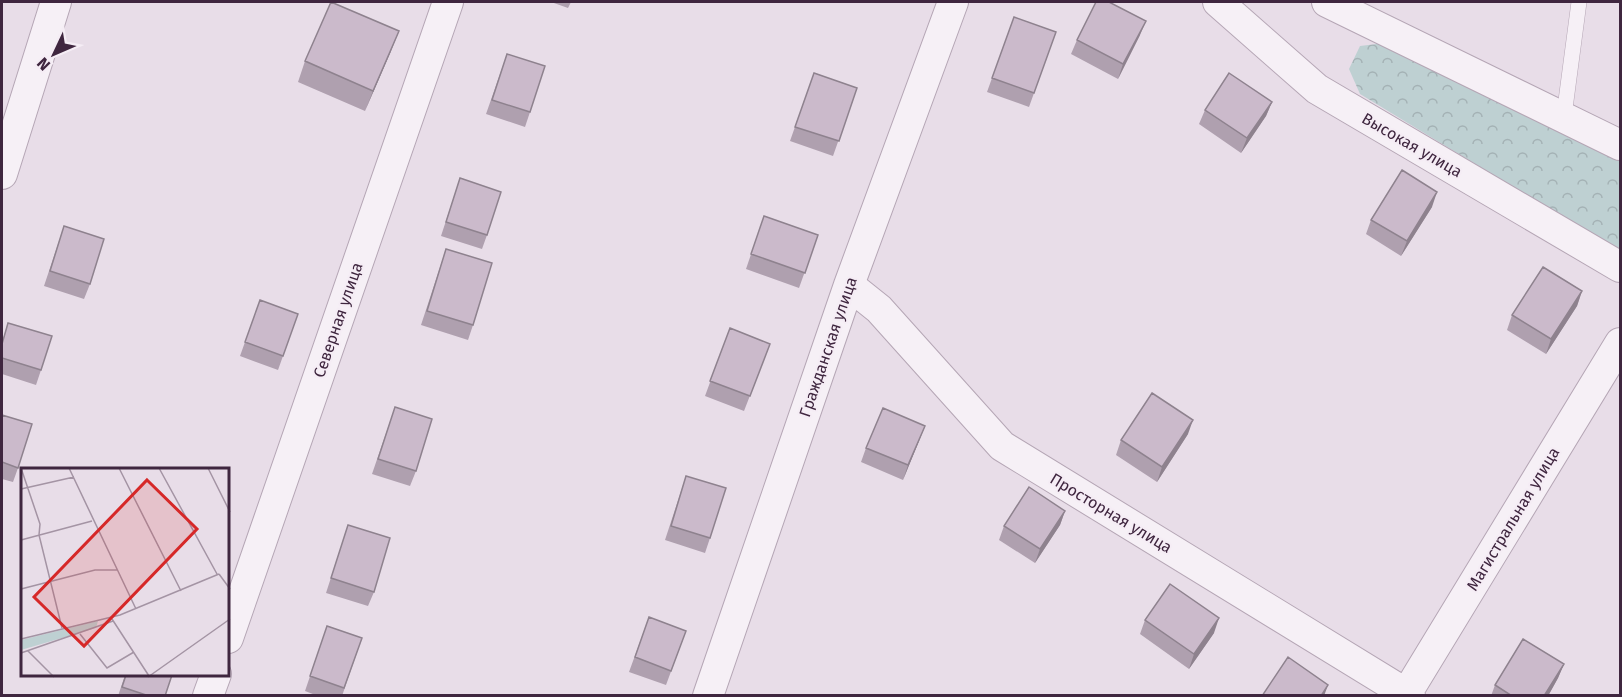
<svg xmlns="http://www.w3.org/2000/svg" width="1622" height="697" font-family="'Fira Sans',sans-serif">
<defs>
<pattern id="forest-crowns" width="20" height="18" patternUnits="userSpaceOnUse" patternTransform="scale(1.5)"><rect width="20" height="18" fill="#bed0d2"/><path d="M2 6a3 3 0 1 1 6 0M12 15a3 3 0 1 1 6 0" fill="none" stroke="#a4b2b5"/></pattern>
</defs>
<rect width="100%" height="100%" fill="#e8dde8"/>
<path fill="url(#forest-crowns)" d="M1409,40l211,121v91l-260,-158 -11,-25 11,-23z"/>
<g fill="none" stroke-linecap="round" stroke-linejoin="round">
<g stroke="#b5a6b5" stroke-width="16">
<path id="lane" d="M1564,116l15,-114"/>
</g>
<g stroke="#b5a6b5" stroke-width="32">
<path id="street" d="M1218,2l99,87 303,178
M1327,2l293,143
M2,174l54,-172
M849,285l30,24 123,137 408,250
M228,638l220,-636
M208,696l8,-22
M708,696l141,-411 104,-283
M1405,696l215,-353"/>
</g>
<use href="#lane" stroke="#f6f0f6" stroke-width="15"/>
<use href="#street" stroke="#f6f0f6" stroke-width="30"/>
</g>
<path fill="#afa0af" d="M551,2h20l-3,6z
M1014,17l42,15 -27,75 -42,-15z
M1140,35l-22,44 -47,-25 6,-14z
M391,51l-26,60 -67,-29 7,-21z
M507,54l23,58 -5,15 -39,-13z
M814,73l43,15 -24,68 -43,-15z
M1272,102l-6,14 -25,37 -42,-29 6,-14z
M460,178l27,57 -5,14 -41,-13z
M1432,207l-31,49 -35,-22 5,-14z
M764,216l54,19 -19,53 -53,-19z
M64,226l26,58 -6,15 -40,-13z
M446,249l27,76 -5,15 -47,-15z
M1582,291l-5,15 -31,48 -39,-24 5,-15z
M260,300l38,14 -20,56 -38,-14z
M8,323l33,47 -5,15 -34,-11v-32z
M730,328l40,16 -26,67 -39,-15z
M395,407l21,64 -6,15 -38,-12z
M2,415l16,53 -5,14 -11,-3z
M925,426l-22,54 -42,-18 5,-14z
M1188,434l-31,48 -41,-27 5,-15z
M686,476l24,62 -5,15 -40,-13z
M1065,511l-5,14 -25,38 -36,-23 5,-14z
M348,525l26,67 -6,14 -42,-13z
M649,617l37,14 -20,54 -37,-13z
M1145,620l69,13 -25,36 -49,-35z
M327,626l35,12 -20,58h-24l-13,-5z
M1564,664l-6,14 -10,18h-57l4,-11z
M125,675h47l-7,21h-47z"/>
<path fill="#8e828e" d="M1146,21l-6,14 -22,44 5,-15z
M399,31l-8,20 -26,60 8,-20z
M1272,102l-6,14 -25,37 6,-15z
M1437,192l-5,15 -31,49 6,-15z
M1582,291l-5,15 -31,48 5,-15z
M1193,420l-5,14 -31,48 5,-15z
M925,426l-6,15 -16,39 5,-15z
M1065,511l-5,14 -25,38 5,-14z
M1219,618l-5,15 -25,36 5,-15z
M1564,664l-6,14 -10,18h-4z
M1328,685l-4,11h-3z"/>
<path fill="#cbbacb" stroke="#8e828e" stroke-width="1.5" d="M331,2l68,29 -26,60 -68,-30z
M1096,2h13l37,19 -23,43 -46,-24z
M1014,17l42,15 -22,61 -42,-15z
M507,54l38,12 -15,46 -38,-12z
M814,73l43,15 -18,53 -44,-14z
M1229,73l43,29 -25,36 -42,-28z
M1402,170l35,22 -30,49 -36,-21z
M460,178l41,14 -14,43 -41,-13z
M764,216l54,19 -13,38 -54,-19z
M64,226l40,13 -14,45 -40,-13z
M446,249l46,14 -19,62 -46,-14z
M1543,267l39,24 -31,48 -39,-24z
M260,300l38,14 -15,42 -38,-14z
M8,323l44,13 -11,34 -39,-12v-14z
M730,328l40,16 -20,52 -40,-15z
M1152,393l41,27 -31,47 -41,-27z
M395,407l37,12 -16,52 -38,-12z
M883,408l42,18 -17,39 -42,-17z
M2,415l30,9 -14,44 -16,-6z
M686,476l40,12 -16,50 -39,-12z
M1029,487l36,24 -25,38 -36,-23z
M348,525l42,13 -16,54 -43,-14z
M1170,584l49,34 -25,36 -49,-34z
M649,617l37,14 -15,40 -36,-14z
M327,626l35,12 -18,50 -34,-12z
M1523,639l41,25 -20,32h-32l-17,-11z
M1288,657l40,28 -7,11h-59z
M126,675h46l-7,21h-16l-27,-9z"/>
<g text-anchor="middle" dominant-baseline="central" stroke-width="4.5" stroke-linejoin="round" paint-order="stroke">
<g font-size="16" fill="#3f263f" stroke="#f5edf5">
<text transform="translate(1412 145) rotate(30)">Высокая улица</text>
<text transform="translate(338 320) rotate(-71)">Северная улица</text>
<text transform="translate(828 347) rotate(-71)">Гражданская улица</text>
<text transform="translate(1111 513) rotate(31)">Просторная улица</text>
<text transform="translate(1513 519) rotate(-59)">Магистральная улица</text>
</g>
</g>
<g transform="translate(21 468)">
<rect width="208" height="208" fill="#e8dde8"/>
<path d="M77,153l-2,7 -75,22v-10z" fill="#bed0d2"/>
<path fill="none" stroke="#a494a4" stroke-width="1.5" d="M0,0l19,56 -1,11 23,93M48,0l67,141M98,0l62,123M138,0l58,106M187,0l22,44M0,21l53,-12M0,72l71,-19M198,106l11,15M0,121l74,-19h23M91,151l37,57M59,166l27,34 27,-16M0,171l99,-24 99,-41M7,183l26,26M0,185l92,-32M127,209l82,-58"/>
<path fill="#d62828" fill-opacity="0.15" stroke="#d62828" stroke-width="3" d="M126,12l50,49 -113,117 -50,-49z"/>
<rect width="208" height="208" fill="none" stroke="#3f263f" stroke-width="3"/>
</g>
<rect width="1622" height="697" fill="none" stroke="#3f263f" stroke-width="6"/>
<g transform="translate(54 54) rotate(226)" stroke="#f5edf5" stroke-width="4.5" paint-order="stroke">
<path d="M0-4.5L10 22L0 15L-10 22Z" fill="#3f263f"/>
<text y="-9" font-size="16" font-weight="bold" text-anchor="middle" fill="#3f263f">N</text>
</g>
</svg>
